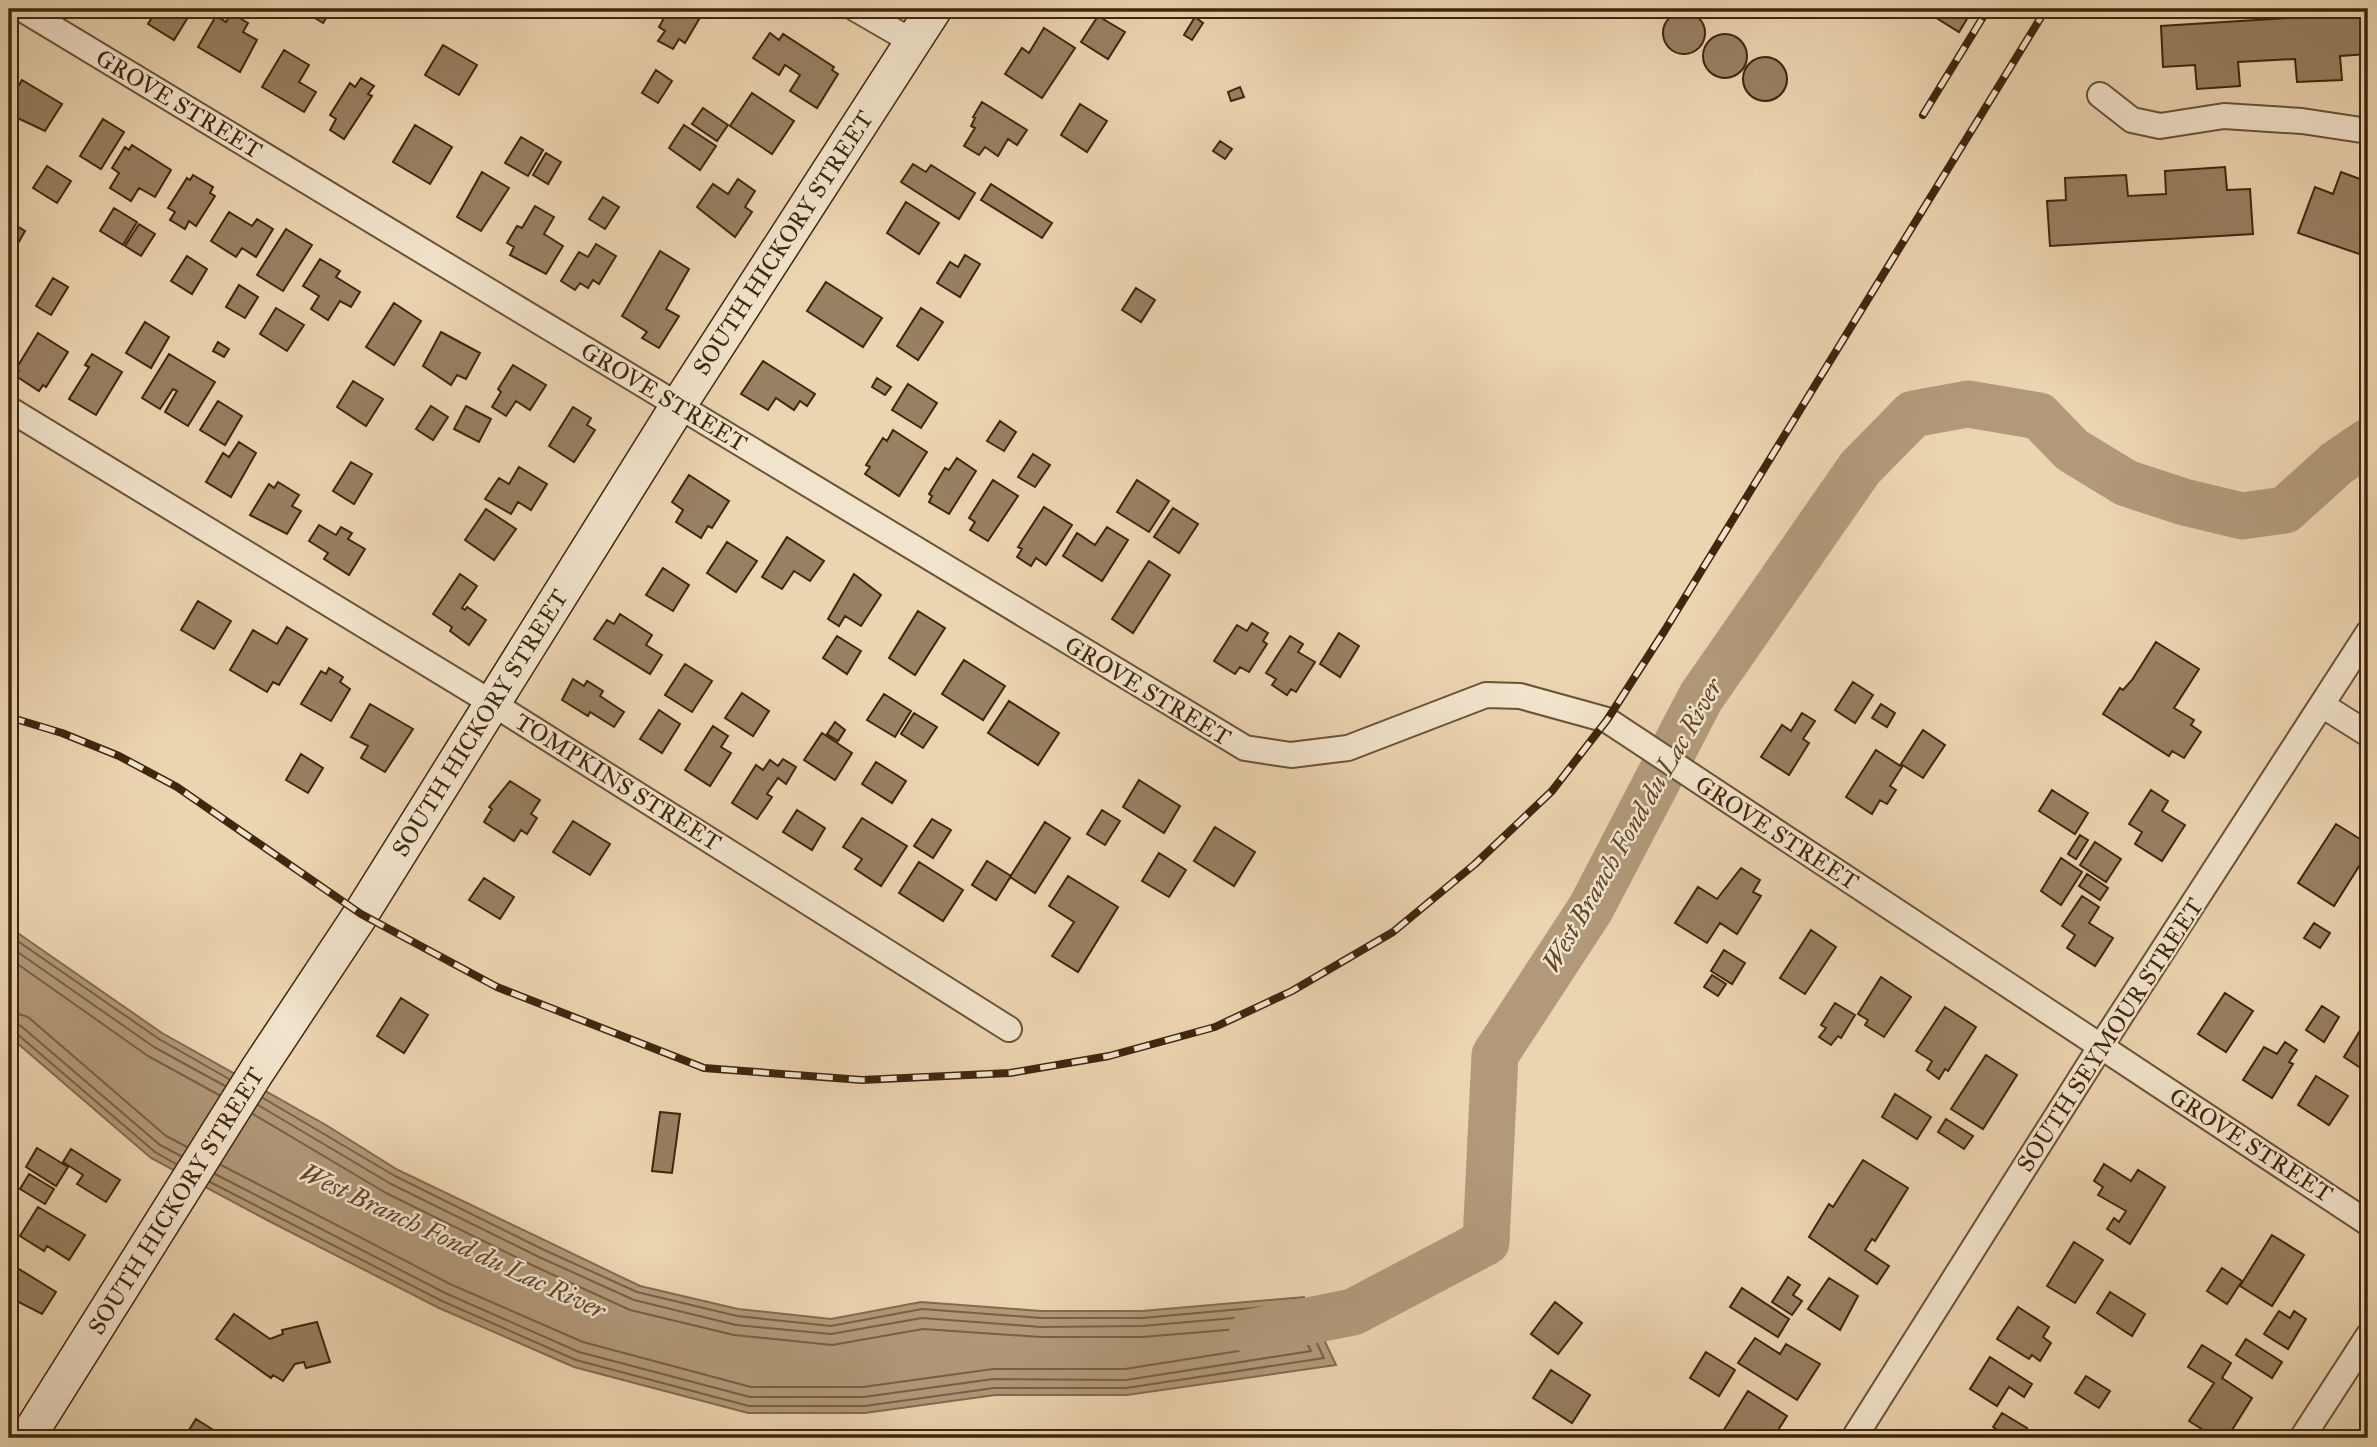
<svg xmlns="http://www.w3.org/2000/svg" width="2377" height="1447" font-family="'IM FELL Great Primer',serif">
<rect width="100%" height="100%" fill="#ebd4b0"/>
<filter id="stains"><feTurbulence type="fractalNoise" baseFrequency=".00286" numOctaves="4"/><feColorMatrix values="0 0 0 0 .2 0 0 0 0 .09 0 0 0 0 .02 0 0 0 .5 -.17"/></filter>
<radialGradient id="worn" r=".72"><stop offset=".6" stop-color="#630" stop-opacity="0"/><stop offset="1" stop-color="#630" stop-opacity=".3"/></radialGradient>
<path fill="#b19979" stroke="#836b4e" stroke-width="2" d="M9,927l153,106 164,92 72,45 242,116 98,23 93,10 90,-17 120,9h101l162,-14 32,68 -209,30h-132l-130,18h-117l-174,-46 -135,-59 -174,-89 -114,-61 -142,-122z"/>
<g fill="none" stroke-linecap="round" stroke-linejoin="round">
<path stroke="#786043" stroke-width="2" d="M9,935l150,104 70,40
M9,946l145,101 71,39
M9,958l139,98 71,39
M9,1011l19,6 138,119 21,11
M9,1022l12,4 139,119 21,11
M9,1031l7,2 139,119 21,12
M221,1165l229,119 133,58 168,45h112l130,-18h132l171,-27 -10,-17 -144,12h-102l-117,-8 -91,16 -98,-10 -104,-25 -96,-44 -148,-73 -133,-79
M215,1174l230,119 134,59 171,45h114l129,-18 133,1 185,-29 -19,-38 -150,13 -101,1 -119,-9 -91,16 -95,-9 -102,-25 -95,-43 -148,-73 -133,-79
M210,1182l232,119 134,59 173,46h116l129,-18h132l198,-30 -26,-54 -156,14h-101l-119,-9 -91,17 -94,-10 -100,-24 -95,-43 -147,-73 -132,-78"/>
<path stroke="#b19979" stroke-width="47" d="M1253,1332l100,-20 133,-70 9,-187 96,-147 110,-211 159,-229 53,-54 55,-10 71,12 33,34 54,33 58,19 58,14 43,-6 52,-47 31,-21"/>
</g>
<path fill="#988062" stroke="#3f260d" stroke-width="2" d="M157,9h36l-19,31 -26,-16z
M300,9h32l-9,14z
M669,9h36l-20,34 -6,-4 -6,10 -15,-8 7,-10 -6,-4z
M1922,9h51l-14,23z
M1663 33a21 21 0 1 1 42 0a21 21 0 1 1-42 0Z
M231,13l17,10 -5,9 14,8 -17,32 -42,-25 18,-31 10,6z
M2367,13l1,41 -28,2 2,24 -45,2 -2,-23 -57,3 2,24 -43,3 -2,-24 -32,2 -2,-41z
M1098,16l27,16 -17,27 -27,-17z
M1195,17l8,6 -11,17 -8,-5z
M1044,28l31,20 -33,50 -37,-24 17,-26 7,5z
M770,33l9,7 4,-6 51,33 -2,3 6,4 -21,34 -27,-17 10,-16 -15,-10 -6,10 -26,-17z
M1703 56a22 22 0 1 1 44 0a22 22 0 1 1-44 0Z
M443,45l34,20 -18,30 -34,-20z
M284,50l25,15 -10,17 17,10 -12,20 -42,-25z
M1743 79a22 22 0 1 1 44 0a22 22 0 1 1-44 0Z
M656,70l16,11 -14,22 -16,-10z
M361,78l13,8 -6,8 4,2 -28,43 -14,-9 6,-11 -6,-4 20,-32 5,4z
M22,80l40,24 -17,27 -36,-17v-32l9,5z
M1240,87l4,10 -13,4 -3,-9z
M752,93l42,28 -22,33 -42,-28z
M982,102l45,28 -10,15 -9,-6 -10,17 -13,-9 -6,8 -15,-9 11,-18 -4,-2 4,-8 -2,-1z
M1080,104l27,17 -20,31 -26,-17z
M703,108l25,17 -11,16 -25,-17z
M103,119l21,13 -23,37 -21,-13z
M415,125l37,22 -22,37 -37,-22z
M684,125l32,21 -16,24 -31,-22z
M521,137l22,13 -15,26 -23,-13z
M1220,141l12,8 -7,10 -12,-8z
M132,145l39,25 -16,27 -16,-9 -8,13 -21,-13 9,-15 -7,-5 13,-21 4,3z
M546,153l15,9 -13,22 -15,-9z
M913,164l13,8 5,-7 44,28 -16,26 -58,-37z
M47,166l24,15 -14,22 -24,-15z
M2225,167l2,23 23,-1 3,45 -203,12 -3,-45 19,-1 -1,-22 61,-3 2,21 38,-2 -1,-23z
M482,172l27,16 -28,43 -24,-14z
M2341,172l27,10v75l-70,-24 17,-46 18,7z
M193,175l20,12 -3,6 5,3 -19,30 -7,-5 -4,8 -15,-9 5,-8 -7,-4 19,-30 3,2z
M738,179l17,12 -10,16 7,5 -17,25 -38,-30 16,-23 15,10z
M991,184l61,39 -10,15 -61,-38z
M603,197l16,10 -14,22 -16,-10z
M906,202l33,21 -20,31 -32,-21z
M535,206l19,11 -10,17 19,12 -17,28 -36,-19 4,-8 -7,-4 10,-17 5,2z
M114,208l23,14 -14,23 -23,-14z
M229,212l23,14 5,-7 16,10 -17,28 -14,-9 -6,9 -25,-16z
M9,221l16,10 -16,28z
M139,224l16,10 -14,22 -16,-10z
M286,229l26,16 -29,46 -26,-16z
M596,244l20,12 -17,28 -6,-4 -5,8 -8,-5 -5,7 -14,-9 18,-29 9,5z
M660,251l29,18 -23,40 13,7 -20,32 -17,-10 5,-6 -25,-16z
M965,255l15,9 -20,33 -23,-14 13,-21 8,5z
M187,256l20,13 -15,25 -21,-13z
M320,259l20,12 -4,6 24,15 -9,15 -11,-6 -12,19 -17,-11 8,-13 -16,-10z
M53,278l15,9 -17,28 -15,-9z
M826,282l56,36 -19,29 -56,-36z
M239,285l19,12 -13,21 -19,-11z
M1136,288l19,12 -14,22 -19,-12z
M394,303l27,18 -27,44 -28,-18z
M276,308l28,17 -17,26 -27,-17z
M921,308l22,14 -25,38 -21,-14z
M145,322l24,15 -18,31 -25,-15z
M441,332l39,21 -14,26 -9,-4 -6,10 -28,-19z
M38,333l30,19 -22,35 -3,-2 -4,6 -23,-15 3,-5 -3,-2z
M218,342l11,7 -5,8 -11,-6z
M92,354l30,18 -26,43 -27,-16 20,-32 -4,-2z
M169,354l46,28 -27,44 -23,-14 12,-21 -4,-2 -13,20 -18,-11z
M763,361l52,33 -8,12 -7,-5 -6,9 -18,-12 -8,12 -27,-16z
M513,365l33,20 -16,25 -14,-9 -10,15 -14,-9 9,-15 -3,-3z
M877,378l14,9 -6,8 -13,-8z
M353,381l30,18 -17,27 -29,-19z
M908,384l29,19 -16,25 -29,-18z
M218,401l24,15 -17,29 -25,-15z
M431,406l17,11 -15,23 -17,-11z
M466,406l25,13 -12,23 -25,-13z
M573,407l18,11 -4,7 8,5 -21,32 -25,-16z
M1000,421l16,11 -12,19 -17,-10z
M893,430l34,22 -28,44 -34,-22 5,-7 -4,-2 17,-27 4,3z
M239,442l17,11 -25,44 -25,-15 17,-29 6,4z
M1033,454l17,11 -15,22 -17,-10z
M957,458l19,13 -27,43 -20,-12 3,-6 -3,-2 16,-26 4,2z
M351,462l21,12 -18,30 -21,-13z
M519,467l28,17 -16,26 -13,-8 -7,12 -26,-15 14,-21 10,6z
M689,475l40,26 -17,27 -4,-2 -7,12 -25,-16 7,-12 -11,-8z
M993,480l25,16 -30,45 -18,-11 5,-8 -6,-4z
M1137,480l32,21 -20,31 -32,-20z
M278,482l21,13 -7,11 9,5 -14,23 -37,-19 19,-31 5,4z
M1044,507l28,18 -26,40 -10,-7 -5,8 -14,-9 5,-8 -4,-2z
M1173,508l25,16 -19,29 -25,-16z
M486,509l30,20 -22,31 -29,-20z
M319,525l17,10 5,-8 11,6 -4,6 17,10 -16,26 -25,-16 4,-6 -19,-12z
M1107,527l21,13 -26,41 -39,-25 14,-23 18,12z
M787,537l37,24 -14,20 -16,-10 -12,18 -20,-12z
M727,542l30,19 -21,31 -29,-19z
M1149,561l21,14 -37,58 -21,-14z
M663,568l26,17 -16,26 -27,-16z
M460,574l17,12 -15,22 3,2 2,-3 19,13 -17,25 -19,-14 2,-4 -19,-13z
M854,574l27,21 -20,31 -16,-10 -6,10 -11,-7z
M198,601l33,20 -17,28 -33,-19z
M918,611l27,17 -30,47 -26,-17z
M620,614l32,21 -6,10 16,10 -12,19 -56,-35 13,-19 7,4z
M1252,623l16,10 -5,8 4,3 -18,28 -9,-5 -5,7 -21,-13 23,-36 10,6z
M287,627l20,12 -28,46 -6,-3 -6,10 -37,-22 23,-40 24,14z
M1339,633l20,13 -19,31 -20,-13z
M837,636l24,15 -14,23 -24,-16z
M1290,636l13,8 -5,8 17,10 -19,30 -5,-3 -4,6 -15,-10 4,-6 -10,-6z
M2156,642l43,27 -25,39 20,12 -3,5 10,7 -17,26 -12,-7 -3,5 -66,-42 17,-26 3,2 9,-10z
M964,660l41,26 -22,34 -41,-26z
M685,664l27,17 -20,31 -27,-17z
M329,668l14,9 -3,5 10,7 -19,32 -30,-17 20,-33 5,3z
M573,679l11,7 3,-5 16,10 -3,5 24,16 -10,15 -24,-15 -2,4 -26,-16z
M1853,682l20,13 -18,28 -20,-13z
M742,693l27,18 -16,25 -28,-18z
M884,694l27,17 -16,26 -28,-17z
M1009,701l50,32 -21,32 -50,-32z
M370,704l43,25 -28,43 -24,-14 7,-12 -17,-9z
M1881,704l14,9 -8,14 -15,-9z
M659,710l21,14 -18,29 -22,-14z
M914,713l23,14 -14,21 -22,-14z
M1802,713l13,8 -12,18 6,4 -20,32 -28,-18 21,-32 9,6z
M835,722l10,8 -7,11 -11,-7z
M713,726l15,10 -7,11 10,6 -21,33 -25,-16z
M1923,730l22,15 -22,33 -22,-14z
M822,733l30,20 -17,27 -31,-20z
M1876,750l26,17 -12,19 6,4 -9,14 -7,-4 -8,14 -26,-17z
M301,754l22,14 -15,25 -22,-13z
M783,759l13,8 -10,17 -8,-6 -11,16 5,3 -15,22 -25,-16 24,-38 7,5 7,-10 8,6z
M876,762l30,19 -14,22 -30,-19z
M1139,780l41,26 -16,27 -41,-26z
M510,781l30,19 -9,14 6,4 -10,16 -6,-4 -7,11 -30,-19 8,-13 -3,-2z
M2052,790l36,23 -13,21 -36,-23z
M2151,790l17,11 -6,10 23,14 -23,36 -27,-17 7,-12 -13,-8z
M797,810l28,18 -13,22 -29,-18z
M1102,810l18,11 -15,24 -18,-11z
M862,818l45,28 -26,40 -26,-17 7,-10 -19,-12z
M932,819l19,11 -18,28 -19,-12z
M573,821l37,23 -20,31 -37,-23z
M1045,822l25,16 -35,55 -25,-16z
M2336,824l32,20v8l-34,54 -36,-23z
M1215,827l40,25 -21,34 -40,-25z
M2080,835l8,5 -12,19 -8,-5z
M2095,842l26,17 -15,23 -26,-17z
M1159,853l27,17 -17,27 -27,-16z
M2061,858l21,14 -21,33 -20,-14z
M987,861l24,15 -15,24 -24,-15z
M919,862l44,28 -20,31 -44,-28z
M1741,868l19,12 -7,12 8,4 -24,38 -17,-11 -13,20 -32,-20 23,-36 19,12z
M2087,874l21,14 -8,12 -21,-14z
M1068,876l50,31 -40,65 -26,-16 22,-34 -25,-16z
M484,878l30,19 -14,22 -31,-19z
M2082,896l17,11 -10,16 24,15 -18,28 -28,-18 8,-13 -13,-9z
M2314,923l16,10 -10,15 -16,-10z
M1811,930l25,17 -31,47 -25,-16z
M1724,950l21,13 -13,21 -21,-13z
M1712,975l14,9 -8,12 -14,-9z
M1881,977l30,20 -27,40 -19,-12 3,-5 -10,-6z
M2225,993l28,18 -27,41 -28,-18z
M401,998l27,17 -24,38 -27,-17z
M1835,1003l20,12 -14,23 -3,-2 -7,9 -12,-8 7,-9 -5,-3z
M2322,1006l17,11 -15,25 -18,-12z
M1945,1007l31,20 -28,44 -3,-2 -6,10 -12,-9 5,-9 -16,-10z
M2361,1029l7,5v39l-24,-16z
M2285,1042l12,8 -8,12 4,2 -21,34 -29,-18 21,-33 13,7z
M1986,1055l31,20 -34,54 -32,-20z
M2316,1076l32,20 -19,29 -31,-20z
M1895,1094l36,23 -14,22 -35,-22z
M660,1112l20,2 -8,59 -20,-2z
M1946,1119l27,17 -9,13 -26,-17z
M37,1148l31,19 -12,19 -30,-19z
M71,1149l49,31 -14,22 -29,-18 6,-9 -20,-13z
M1863,1160l45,28 -33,53 -3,-2 -7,11 24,16 -12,18 -68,-47 20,-33 4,3z
M2104,1164l27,17 7,-11 27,17 -35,57 -23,-15 7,-11 5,4 7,-11 -28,-16 5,-8 -9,-6z
M29,1174l25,15 -9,15 -25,-15z
M38,1207l47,28 -16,25 -22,-14 -3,5 -24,-15z
M2272,1235l32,20 -32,51 -32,-20z
M2074,1242l29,18 -28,43 -28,-17z
M2222,1268l20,13 -15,23 -20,-13z
M19,1269l37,23 -14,22 -27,-14 -2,4 -4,-2v-16z
M1788,1277l12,8 -7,10 9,6 -10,14 -20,-13z
M1829,1278l29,18 -18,34 -32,-21z
M1742,1288l47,31 -11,18 -48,-30z
M2110,1292l35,22 -13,22 -35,-23z
M1555,1302l27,21 -24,31 -27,-20z
M2018,1307l31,20 -6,10 8,6 -11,18 -8,-6 -3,4 -32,-20z
M2279,1311l11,7 4,-7 12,8 -18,30 -24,-15z
M234,1314l36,25 13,-5 -1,-4 35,-8 13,40 -24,6 -2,-6 -9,2 -12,17 -10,-6 -2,3 -55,-39z
M1755,1338l25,16 6,-10 34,20 -23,36 -59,-37z
M2246,1339l36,23 -10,16 -36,-23z
M2202,1345l29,18 -9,15 30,20 -25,40h-11l-27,-17 25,-38 -26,-16z
M1706,1352l29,18 -16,26 -29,-18z
M1990,1357l42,27 -8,13 -15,-10 -12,19 -27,-17z
M1551,1370l39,25 -18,28 -39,-25z
M2086,1376l24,15 -11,17 -24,-15z
M1748,1391l39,25 -14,22h-49l-4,-2z
M2002,1413l25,15 -7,10h-10l-17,-11z
M196,1419l19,12 -4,7h-27z"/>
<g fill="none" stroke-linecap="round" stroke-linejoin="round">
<g stroke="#6a5236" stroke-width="28">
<path id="street" d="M22,9l1223,739 46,7 57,-7 138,-53 34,1 87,24 761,503
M856,9l57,33
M2100,95l32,25 28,6 64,-10 78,5 66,10
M9,409l483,294 517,326
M2322,705l46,29
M1854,1438l247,-392 267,-413
M2302,1438l66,-102"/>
</g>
<g stroke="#3f260d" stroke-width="38">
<path id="secondary" d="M27,1438l230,-367 104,-157 317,-508 256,-397"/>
</g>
<use href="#street" stroke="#f2e3cc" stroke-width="24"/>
<use href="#secondary" stroke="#f2e3cc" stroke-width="35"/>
<g stroke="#3f260d" stroke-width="8">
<path id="rail" d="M1923,115l65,-106
M9,717l53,16 57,23 58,31 184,127 136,73 207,81 158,12 148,-7 99,-17 106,-29 77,-36 101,-59 82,-68 77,-73 55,-71 58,-90 381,-621"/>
</g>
<use href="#rail" stroke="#f2e3cc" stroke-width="5" stroke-dasharray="16" stroke-linecap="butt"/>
</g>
<g text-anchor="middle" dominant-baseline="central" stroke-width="5" stroke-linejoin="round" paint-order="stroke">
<g font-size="24" fill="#3f260d" stroke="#f2e3cc">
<text transform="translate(179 104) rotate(31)">GROVE STREET</text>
<text transform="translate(783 243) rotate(-57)">SOUTH HICKORY STREET</text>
<text transform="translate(664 397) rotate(31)">GROVE STREET</text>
<text transform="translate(1148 691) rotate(31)">GROVE STREET</text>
<text transform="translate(480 723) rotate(-58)">SOUTH HICKORY STREET</text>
<text transform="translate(618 782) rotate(32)">TOMPKINS STREET</text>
<text transform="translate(1777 833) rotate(33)">GROVE STREET</text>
<text transform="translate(2110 1035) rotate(-57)">SOUTH SEYMOUR STREET</text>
<text transform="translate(2251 1145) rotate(33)">GROVE STREET</text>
<text transform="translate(176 1201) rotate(-58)">SOUTH HICKORY STREET</text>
</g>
<g font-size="26" font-style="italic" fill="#61482d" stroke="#f2e3cc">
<text transform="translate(1632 825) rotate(-60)">West Branch Fond du Lac River</text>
<text transform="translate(453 1241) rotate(25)">West Branch Fond du Lac River</text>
</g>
</g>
<rect width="2377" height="1447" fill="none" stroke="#ebd4b0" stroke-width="35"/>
<rect x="10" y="10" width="2356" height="1426" fill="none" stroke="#3f260d" stroke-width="3.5"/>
<rect x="18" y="18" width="2342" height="1412" fill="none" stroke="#3f260d" stroke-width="2"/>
<rect width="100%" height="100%" filter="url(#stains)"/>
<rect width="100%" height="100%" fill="url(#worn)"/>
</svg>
